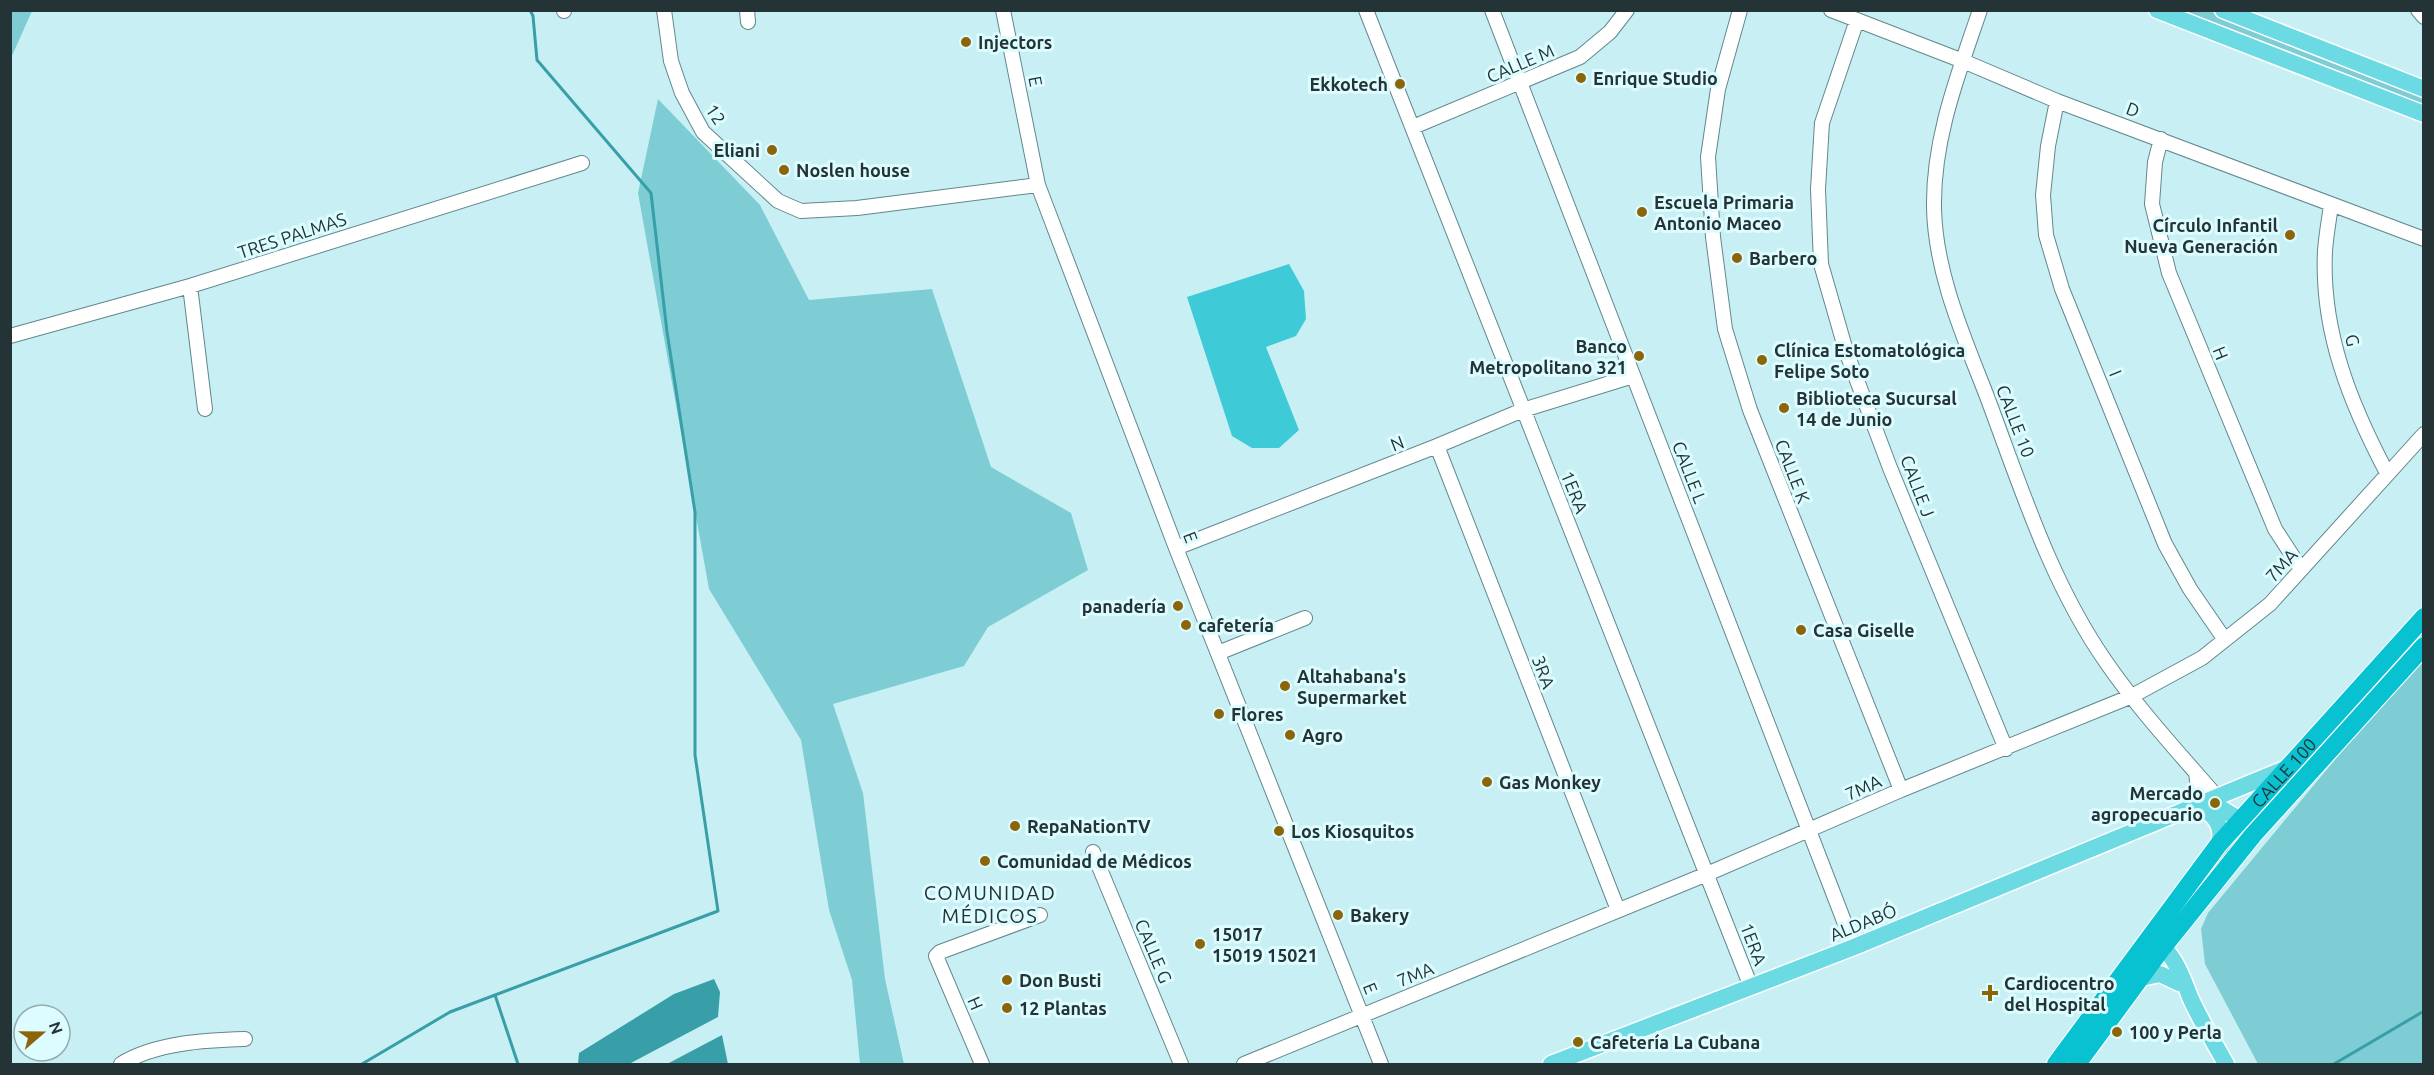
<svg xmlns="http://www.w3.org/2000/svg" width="2434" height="1075" font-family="Ubuntu,sans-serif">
<rect width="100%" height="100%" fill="#c8f0f4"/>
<path fill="#7ecdd5" d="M11,10l21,1 -21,47 -1,-47z
M2175,11h35l213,83v11z
M658,99l102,106 49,95 123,-11 59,178 80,46 17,57 -100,57 -24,39 -131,38 30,89 22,186 19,85h-44l-8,-84 -23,-70 -28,-170 -92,-151 -71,-396z
M2423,627v8l-172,192 -4,-5z
M2423,657v407h-165l-53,-100 -4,-35 7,-16 178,-215z
M2241,827l5,6 -83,105 61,-91z"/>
<path fill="#3fcad7" d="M1289,264l15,27 2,28 -10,17 -30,11 33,83 -20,18h-27l-20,-12 -45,-139z"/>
<path fill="#389ea8" d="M714,979l6,13 -2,25 -89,47h-51l1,-11 95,-59z
M722,1035l6,29h-61z"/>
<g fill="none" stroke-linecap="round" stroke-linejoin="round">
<path stroke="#389ea8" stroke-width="3" d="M495,995l23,69
M362,1064l88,-52 268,-101 -23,-156v-243l-28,-180 -16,-139 -114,-133 -4,-44 -3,-6
M2334,1064l90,-53"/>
<g stroke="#62878b" stroke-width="16">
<path id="minor" d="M564,10v1
M664,10l7,51 11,32 21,39 75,69 23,10 56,-3 181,-23
M747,10l1,12
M1003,10l35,175 138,363 205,516
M1366,10l385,977
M1492,10l362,937
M1740,10l-22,79 -10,68 5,80 12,92 25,81 151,380
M1831,10l132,51 94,40 367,138
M1980,10c-22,65 -47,128 -46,197 1,65 29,128 52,187 34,90 64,188 120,268 33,48 74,92 112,136
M2418,10l6,7
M1857,20l-35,103 -4,66 3,75 25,87 44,117 116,281
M2057,101l-9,45 -5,49 3,40 16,54 103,255 25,45 35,51
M1413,127l167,-70 30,-25 17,-22
M2161,139l-6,23 -3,42 17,69 106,256 26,40
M2331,205c-2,15 -5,31 -6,46 -4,80 25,152 62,222
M190,286l15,123
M10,336l180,-50 392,-123
M1437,446l181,464
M1176,548l261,-102 86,-36 110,-34
M1218,653l87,-35
M2187,810c9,-13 12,-21 9,-37
M1093,852l88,212
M121,1064c34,-21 84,-24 124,-25
M982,1064l-46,-108 4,-4 100,-37
M1244,1064l463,-190 194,-84 231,-94 70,-38 68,-54 154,-170"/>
</g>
<g stroke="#fff" stroke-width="19">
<path id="major" d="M2157,10l267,104
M2223,10l201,79
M2202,808c14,8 22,20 17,36
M2199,809l25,1 16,10
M2163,947c14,14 20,32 27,50 10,23 24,45 36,67
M2141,978l19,-4 19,9
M1551,1064l303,-117 433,-179"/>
</g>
<g stroke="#fff" stroke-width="20">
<g id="highway">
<path id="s1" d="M2056,1064l163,-220 205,-227"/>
<path d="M2077,1064l86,-117 90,-112 171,-189"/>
</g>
</g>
<use href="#minor" stroke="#fff" stroke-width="14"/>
<use href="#major" stroke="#6bdae3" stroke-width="16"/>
<use href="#highway" stroke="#09c2d1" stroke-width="18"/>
</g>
<g fill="#8d6509" stroke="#dcfcff" stroke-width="2">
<circle cx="966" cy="42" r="6"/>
<circle cx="1581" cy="78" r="6"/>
<circle cx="1400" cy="84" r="6"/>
<circle cx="772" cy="150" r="6"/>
<circle cx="784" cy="170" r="6"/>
<circle cx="1642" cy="212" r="6"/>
<circle cx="2290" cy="235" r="6"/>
<circle cx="1737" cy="258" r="6"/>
<circle cx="1639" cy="356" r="6"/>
<circle cx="1762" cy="360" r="6"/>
<circle cx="1784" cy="408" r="6"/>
<circle cx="1178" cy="606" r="6"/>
<circle cx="1186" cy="625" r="6"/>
<circle cx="1801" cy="630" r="6"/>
<circle cx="1285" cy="686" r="6"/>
<circle cx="1219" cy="714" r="6"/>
<circle cx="1290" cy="735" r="6"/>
<circle cx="1487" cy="782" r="6"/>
<circle cx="2215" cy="803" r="6"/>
<circle cx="1015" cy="826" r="6"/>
<circle cx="1279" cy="831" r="6"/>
<circle cx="985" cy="861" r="6"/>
<circle cx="1338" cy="915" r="6"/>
<circle cx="1200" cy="944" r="6"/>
<circle cx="1007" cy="980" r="6"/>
<path d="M1987 984h6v6h6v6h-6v6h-6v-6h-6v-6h6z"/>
<circle cx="1007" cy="1008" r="6"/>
<circle cx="2117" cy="1032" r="6"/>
<circle cx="1578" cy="1042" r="6"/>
</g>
<g text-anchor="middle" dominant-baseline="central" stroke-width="6" stroke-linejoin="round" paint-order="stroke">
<g font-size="18" font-weight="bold" fill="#243335" stroke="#dcfcff" text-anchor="start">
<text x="978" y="42">Injectors</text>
<text x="1593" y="78">Enrique Studio</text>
<text x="1388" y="84" text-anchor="end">Ekkotech</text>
<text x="760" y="150" text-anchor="end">Eliani</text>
<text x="796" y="170">Noslen house</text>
<text x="1654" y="202">Escuela Primaria<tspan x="1654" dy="21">Antonio Maceo</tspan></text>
<text x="2278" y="225" text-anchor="end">Círculo Infantil<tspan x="2278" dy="21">Nueva Generación</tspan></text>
<text x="1749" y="258">Barbero</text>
<text x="1627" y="346" text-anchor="end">Banco<tspan x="1627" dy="21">Metropolitano 321</tspan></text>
<text x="1774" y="350">Clínica Estomatológica<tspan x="1774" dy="21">Felipe Soto</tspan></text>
<text x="1796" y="398">Biblioteca Sucursal<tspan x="1796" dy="21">14 de Junio</tspan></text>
<text x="1166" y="606" text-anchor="end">panadería</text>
<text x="1198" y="625">cafetería</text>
<text x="1813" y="630">Casa Giselle</text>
<text x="1297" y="676">Altahabana's<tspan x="1297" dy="21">Supermarket</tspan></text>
<text x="1231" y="714">Flores</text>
<text x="1302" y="735">Agro</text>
<text x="1499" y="782">Gas Monkey</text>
<text x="2203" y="793" text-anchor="end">Mercado<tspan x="2203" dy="21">agropecuario</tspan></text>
<text x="1027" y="826">RepaNationTV</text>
<text x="1291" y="831">Los Kiosquitos</text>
<text x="997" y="861">Comunidad de Médicos</text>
<text x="1350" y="915">Bakery</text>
<text x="1212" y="934">15017<tspan x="1212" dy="21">15019 15021</tspan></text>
<text x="1019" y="980">Don Busti</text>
<text x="2004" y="983">Cardiocentro<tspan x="2004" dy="21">del Hospital</tspan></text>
<text x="1019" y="1008">12 Plantas</text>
<text x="2129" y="1032">100 y Perla</text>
<text x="1590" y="1042">Cafetería La Cubana</text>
</g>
<g font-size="18" fill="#243335" stroke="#dcfcff">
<text transform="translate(1520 63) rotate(-23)">CALLE M</text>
<text transform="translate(1036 81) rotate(79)">E</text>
<text transform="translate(2133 109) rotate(20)">D</text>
<text transform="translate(716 114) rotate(56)">12</text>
<text transform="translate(292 235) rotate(-18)">TRES PALMAS</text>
<text transform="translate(2353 340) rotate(76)">G</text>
<text transform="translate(2221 353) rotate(68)">H</text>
<text transform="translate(2116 373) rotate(68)">I</text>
<text transform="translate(2016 421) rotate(69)">CALLE 10</text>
<text transform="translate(1397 443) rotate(-21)">N</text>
<text transform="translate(1793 471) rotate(69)">CALLE K</text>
<text transform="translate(1690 472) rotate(69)">CALLE L</text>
<text transform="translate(1918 486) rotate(69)">CALLE J</text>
<text transform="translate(1575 492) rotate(68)">1ERA</text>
<text transform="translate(1191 537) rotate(69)">E</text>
<text transform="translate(2281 565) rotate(-48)">7MA</text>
<text transform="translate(1544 672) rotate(69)">3RA</text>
<text stroke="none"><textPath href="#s1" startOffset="370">CALLE 100</textPath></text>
<text transform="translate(1863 787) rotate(-24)">7MA</text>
<text transform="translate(1863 922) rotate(-22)">ALDABÓ</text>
<text transform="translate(1754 944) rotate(69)">1ERA</text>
<text transform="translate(1154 951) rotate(67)">CALLE G</text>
<text transform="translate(1415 974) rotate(-22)">7MA</text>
<text transform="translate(1371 988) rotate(68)">E</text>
<text transform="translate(976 1003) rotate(67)">H</text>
</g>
<g font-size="20" letter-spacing="1.5" fill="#243335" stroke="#dcfcff">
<text x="990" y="892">COMUNIDAD<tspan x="990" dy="23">MÉDICOS</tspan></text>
</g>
</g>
<rect width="2434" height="1075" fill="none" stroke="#243335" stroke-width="24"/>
<g transform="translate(42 1033) rotate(70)"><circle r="28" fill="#dcfcff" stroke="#92acae" stroke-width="1.5"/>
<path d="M0-4.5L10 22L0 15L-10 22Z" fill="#8d6509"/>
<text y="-9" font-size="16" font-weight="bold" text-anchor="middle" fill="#243335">N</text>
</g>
</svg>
